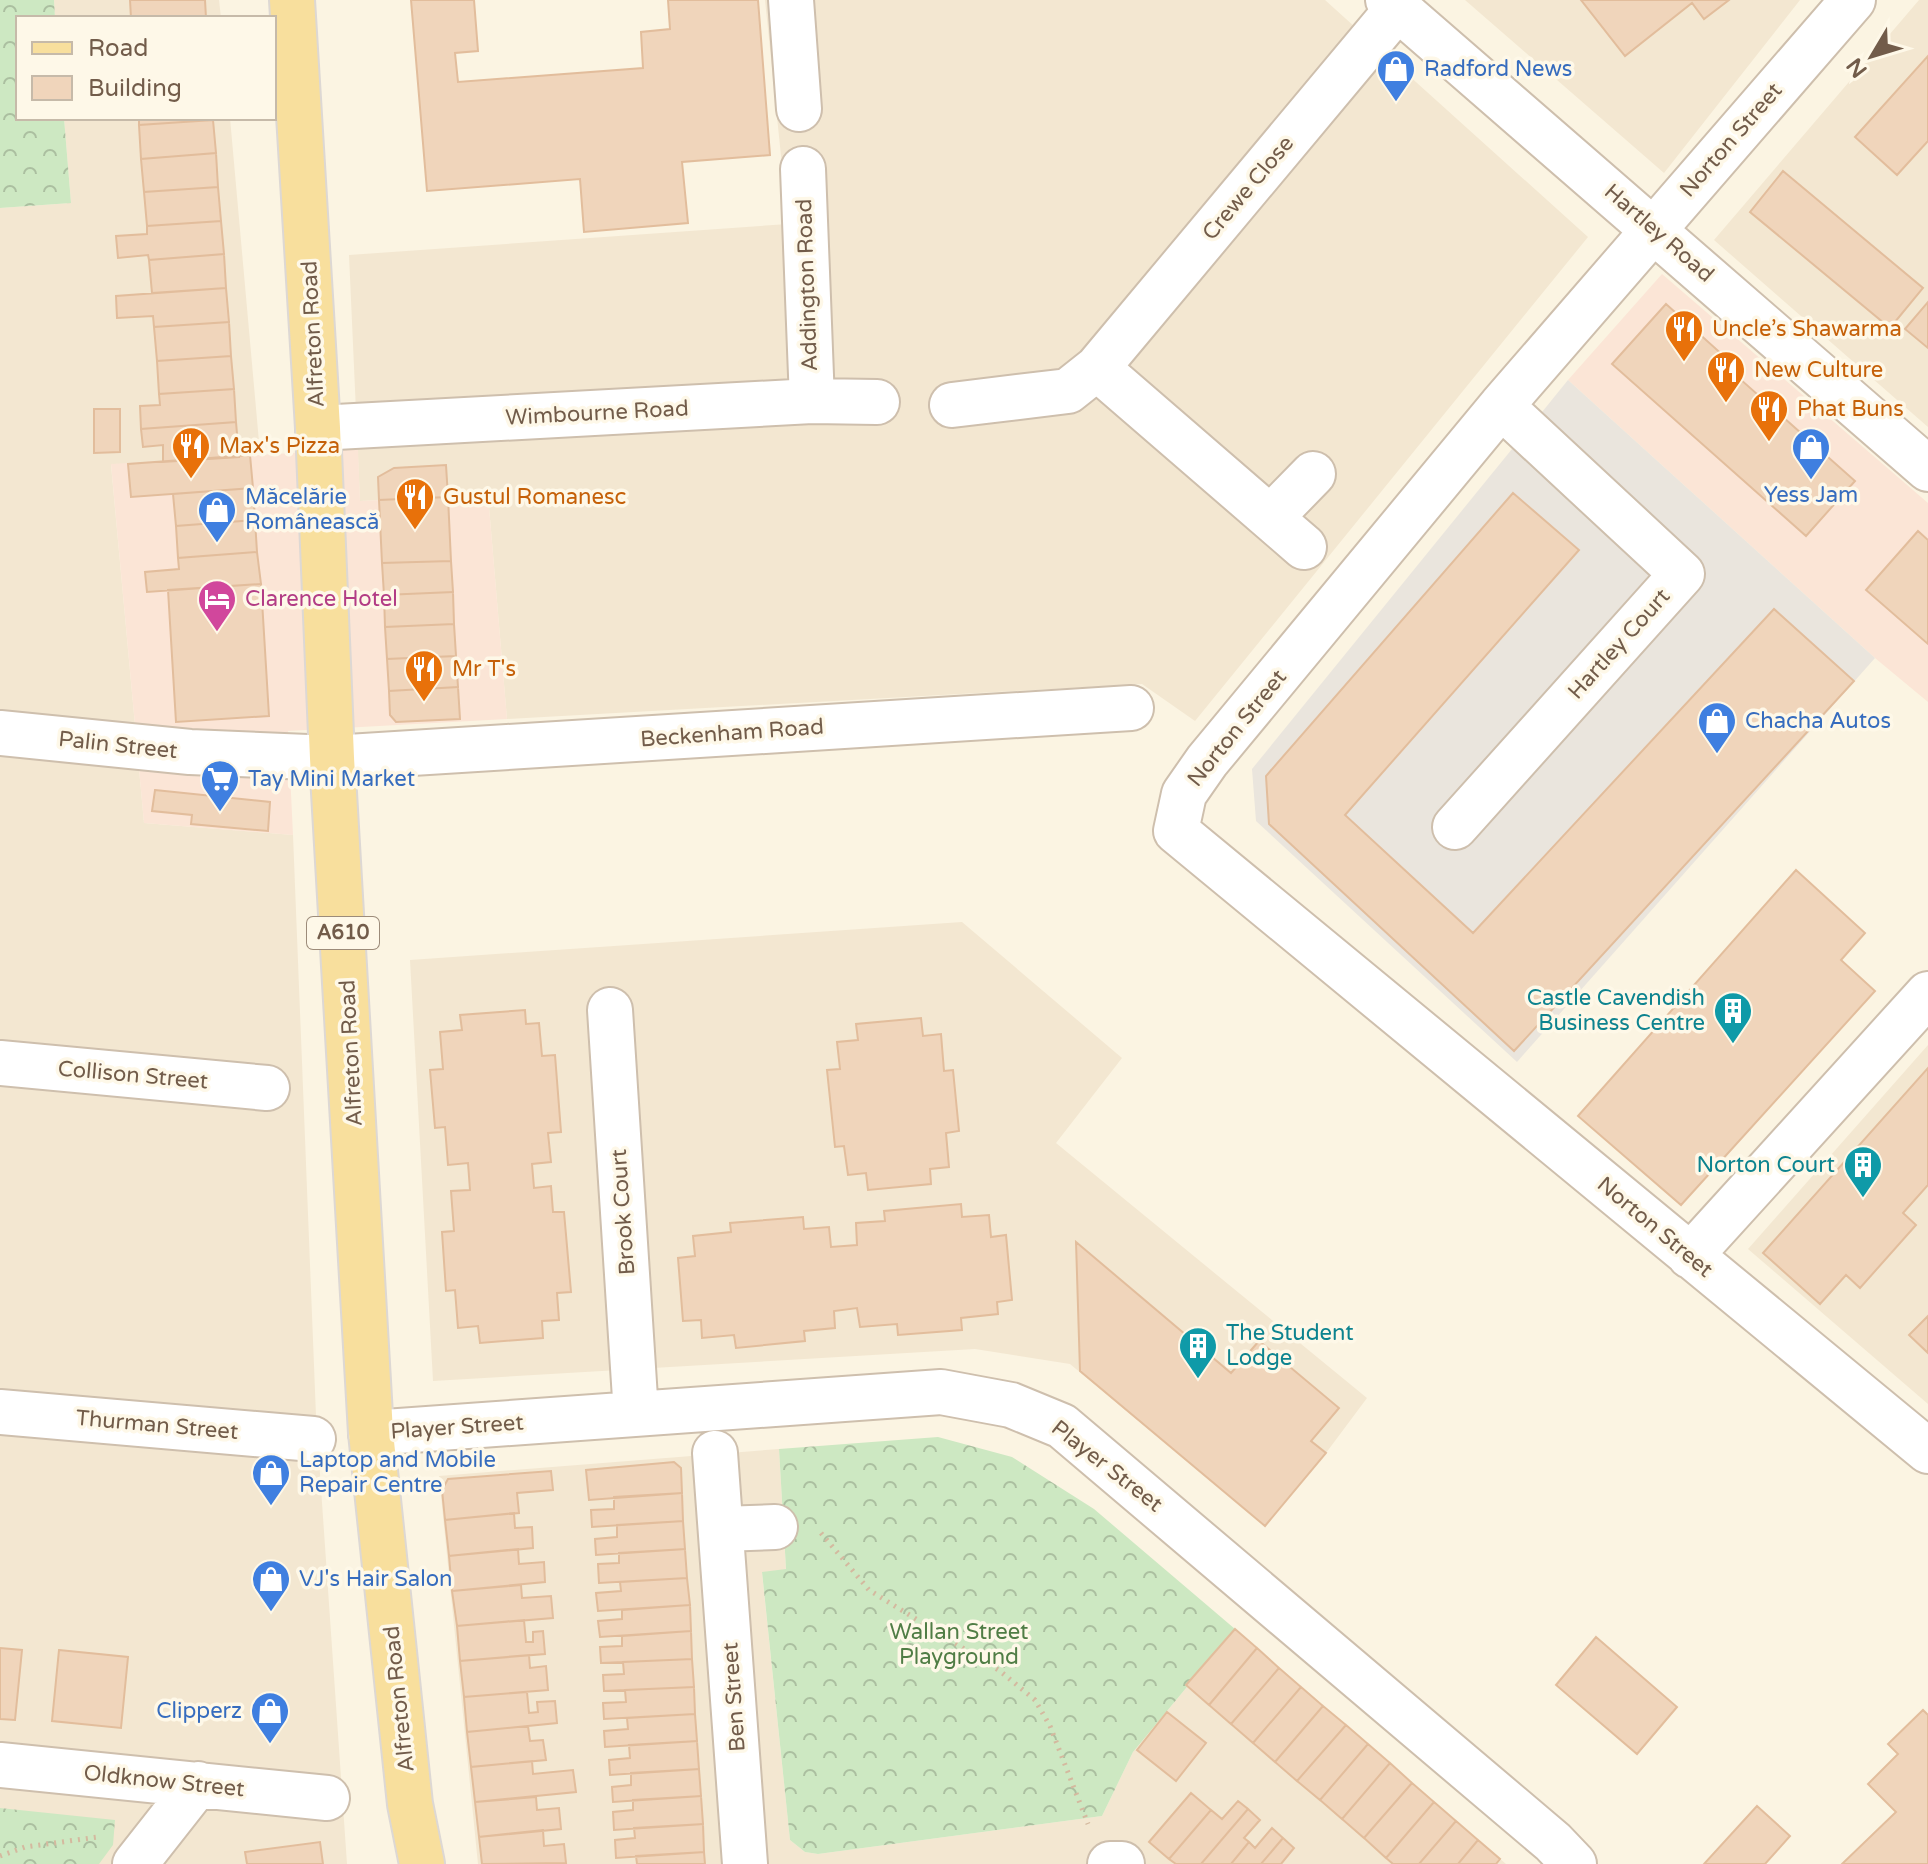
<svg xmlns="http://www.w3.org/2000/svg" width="1928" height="1864" font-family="'Varela Round',sans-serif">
<defs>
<pattern id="forest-crowns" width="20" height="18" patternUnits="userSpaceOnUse" patternTransform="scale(2)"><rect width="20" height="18" fill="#cde8c2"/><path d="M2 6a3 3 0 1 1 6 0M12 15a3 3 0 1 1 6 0" fill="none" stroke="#abbfa0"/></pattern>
</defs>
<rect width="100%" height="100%" fill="#fbf4e2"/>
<path fill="#f3e7d1" d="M54,0h165l2,18h-166z
M765,0h560l263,237 -393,484 -53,-37 -635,35 -19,-224 -128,6 -11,-246 439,-31z
M1465,0h335l-136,173z
M1919,0h9v427l-214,-187z
M64,118h166l30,335 -149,12 33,358 149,12 23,581 31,448h-347v-1656l71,-5z
M962,922l160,136 -66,85 311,255 -41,55 -61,73 -195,-162 -95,-15 -542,32 -23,-421z
M1928,1045v359l-180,-155z
M779,1449l7,121 -24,3 28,267 15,12 13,2 284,-38 31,-64 102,-123 271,235h-1028l-39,-388z"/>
<path fill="#fbe5d6" d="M1662,274l266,229v199l-53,-44 -307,-278z
M358,449l2,52 128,-6 19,224 -219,12 5,104 -149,-12 -33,-359z"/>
<path fill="#eae5dd" d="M1568,380l307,278 -358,404 -261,-241 -4,-52z"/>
<path fill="url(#forest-crowns)" d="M0,0h54l1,18h-37v100h46l7,85 -71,5z
M938,1437l74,20 82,52 141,120 -102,123 -31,64 -284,38 -13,-2 -15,-12 -28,-268 24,-3 -7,-120z
M0,1808l115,12 -2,25 -14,19h-99z"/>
<path fill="#f0d5bb" stroke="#e2bd9c" stroke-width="2" d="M130,0h75l1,18h-75z
M411,0h63l4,51 -23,2 3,29 185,-14 -2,-36 29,-3 -2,-29h90l12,155 -88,7 6,61 -104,9 -4,-53 -153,12z
M1581,0h148l-25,19 -12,-16 -67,53z
M1928,56v85l-31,34 -42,-38z
M139,118h74v2l-74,5z
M213,120l3,33 -75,6 -2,-34z
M216,153l2,34 -74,5 -3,-33z
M1783,171l140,117 -33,40 -140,-116z
M218,187l3,34 -74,5 -3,-34z
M221,221l3,33 -75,6 -1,-5 -30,3 -2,-22 31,-2v-8z
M224,254l2,34 -74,5 -3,-33z
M226,288l3,34 -75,5 -1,-11 -36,2 -1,-22z
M1928,302v46l-23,-19z
M1666,304l69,62 -4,5 124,110 -49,55 -194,-172z
M229,322l2,34 -74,5 -3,-34z
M231,356l3,33 -75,5 -2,-33z
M234,389l2,33 -95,7 -1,-23 20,-1 -1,-11z
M94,409h26v43l-26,1z
M236,422l3,35 -76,5v-17l-20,2 -2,-18z
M250,455l3,33 -122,9 -3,-33z
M446,465l2,32 -69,3 -1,-23 16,-9z
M253,488l2,32 -79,6 -3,-32z
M1513,493l66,57 -234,265 128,118 301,-324 80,72 -340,370 -245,-227 -3,-48z
M448,497l3,64 -69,2 -3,-63z
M255,520l2,32 -79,6 -2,-32z
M1918,531l10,9v104l-62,-54z
M257,552l4,32 -114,8 -2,-20 34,-3 -1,-11z
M451,561l2,31 -69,3 -2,-32z
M261,584l8,132 -93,6 -8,-132z
M453,592l1,32 -69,3 -1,-32z
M454,624l2,32 -69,3 -2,-32z
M456,656l2,31 -69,4 -2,-32z
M458,687l2,32 -64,3 -6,-7 -1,-24z
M155,790l115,12 -2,29 -77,-7 1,-9 -40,-4z
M1796,870l69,63 -24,27 34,31 -194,214 -103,-89z
M525,1010l1,14 13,-1 3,33 13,-1 6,77 -13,1 3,29 -19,2 2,24 17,-2 2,26h11l7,80 -14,1 2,27 -17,1 1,17 -63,5 -2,-17 -20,2 -3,-38 -9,1 -4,-59 12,-1 -3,-40 19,-1 -2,-27 -20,2 -3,-38 -10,1 -5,-58 13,-1 -3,-37 22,-2 -2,-15z
M921,1018l2,18 18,-2 3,37 9,-1 6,61 -13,2 3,34 -19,2 1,15 -63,6 -2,-17 -18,2 -4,-29 -9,1 -8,-77 13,-1 -3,-27 21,-2 -2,-16z
M1928,1068v117l-25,28 13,12 -56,63 -14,-13 -26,29 -57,-51z
M961,1204l1,13 27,-2 2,22 15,-2 6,65 -15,2 1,12 -37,4 1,12 -64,5 -1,-11 -37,3 -3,-19 -23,3 1,17 -31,3 1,10 -69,7 -2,-13 -32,3 -1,-18 -18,1 -5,-63 17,-2 -2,-20 38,-4 -1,-9 73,-6 1,12 25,-2 2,20 26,-2 -1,-22 29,-2 -1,-10z
M1076,1242l155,131 28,-32 80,67 -28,33 15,12 -61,73 -185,-155z
M1928,1316v37l-19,-18z
M674,1462l7,6 1,25 -93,7 -3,-30z
M551,1471l2,19 -36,3 2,20 -74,7 -3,-30 6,-11z
M682,1493l1,28 -91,6 -1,-17 23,-1v-12z
M514,1513l1,15 17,-1 1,21 -84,8 -4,-36z
M683,1521l2,28 -89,6 -1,-16 22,-2v-12z
M518,1549l1,15 25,-2 1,20 -93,9 -3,-35z
M685,1549l2,29 -88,5 -1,-19 21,-1v-10z
M687,1578l3,27 -92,6 -2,-18 25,-2 -1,-9z
M521,1585l1,13 29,-2 2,22 -96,8 -5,-35z
M690,1605l1,26 -91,6 -2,-16 24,-2v-9z
M524,1620l2,22h7v-10l10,-1 2,23 -85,7 -3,-35z
M1235,1629l22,19 -48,57 -23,-20z
M691,1631l1,28 -91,4 -1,-16 22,-1v-10z
M1596,1637l81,70 -40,47 -81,-69z
M0,1648l22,2 -7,70 -15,-1z
M1257,1648l22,20 -48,56 -22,-19z
M59,1650l69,7 -7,71 -69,-7z
M529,1655l1,13 16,-2 2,24 -84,7 -4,-36z
M692,1659l2,28 -90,4 -1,-16 21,-1 -1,-12z
M1279,1668l22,19 -48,56 -22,-19z
M694,1687l1,27 -91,5 -1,-16 23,-1 -1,-12z
M1301,1687l22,19 -48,56 -22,-19z
M527,1692l2,21 9,-1 -1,-10 18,-1 2,22 -90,9 -3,-35z
M1323,1706l23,19 -49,56 -22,-19z
M1923,1710l5,5v149h-86l54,-52 -28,-28 30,-30 -10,-10z
M1167,1712l39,31 -30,38 -39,-31z
M695,1714l2,27 -92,6 -1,-16 24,-2 -1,-11z
M1346,1725l22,19 -48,56 -23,-19z
M528,1726l2,15 13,-1 3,20 -75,7 -4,-35z
M697,1741l2,28 -89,6 -1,-15 21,-2 -1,-13z
M1368,1744l22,19 -48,56 -22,-19z
M532,1761l1,13 40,-4 3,22 -101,10 -4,-35z
M1390,1763l22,20 -48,55 -22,-19z
M699,1769l2,27 -88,6 -1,-15 19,-2v-12z
M1412,1783l22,19 -48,56 -22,-20z
M1191,1793l20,17 -42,49 -20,-17z
M701,1796l2,28 -89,6 -1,-18 20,-2v-10z
M536,1797l1,13 22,-2 2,21 -82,8 -4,-35z
M1238,1801l10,8 -47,55h-25l-7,-5 42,-49 11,9z
M1434,1802l22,19 -37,43h-26l-7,-6z
M1757,1806l33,30 -25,28h-61z
M1248,1809l12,11 -16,18 5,4 -18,22h-30z
M1456,1821l22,19 -20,24h-39z
M703,1824l1,28 -88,6 -1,-18 20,-2 -1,-10z
M1272,1828l11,10 -22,26h-30l18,-22 6,6z
M543,1830l1,16 20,-2 2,19 -84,1 -3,-27z
M1283,1838l11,10 -13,16h-20z
M1478,1840l22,19 -4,5h-38z
M320,1842l3,22h-76l-2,-12z
M704,1852l1,12h-68l-1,-8z"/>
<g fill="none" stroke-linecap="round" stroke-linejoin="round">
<g stroke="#cebfad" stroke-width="48">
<path id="minor" d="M791,0l8,109
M1388,0l540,469
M1853,0l-352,406 -294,355 -23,33 -8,37 752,620
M803,169l9,232
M1097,368l207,179
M952,405l116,-14 29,-23 301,-360
M318,428l494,-27 65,1
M1271,517l42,-43
M0,733l190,19 142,6 799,-50
M1455,827l227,-253 -181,-168
M610,1010l26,404
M0,1063l267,25
M1690,1256l238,-262
M0,1412l313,27
M371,1433l570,-41 70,13 51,21 491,416 21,22
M715,1453l30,411
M722,1529l53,-2
M0,1765l327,33
M135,1864l63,-80
M1110,1864h12"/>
</g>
<g stroke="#ddd8d4" stroke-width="48">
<path id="major" d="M292,0l26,428 14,330 39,675 39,371 12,60"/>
</g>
<path stroke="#d4b99f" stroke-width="5" stroke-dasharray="2 6" stroke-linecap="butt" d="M821,1533l48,57 131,81 35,29 15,26 38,98
M0,1856l25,-9 73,-10"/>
<use href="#minor" stroke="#fff" stroke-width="44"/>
<use href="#major" stroke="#f8df9d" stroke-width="44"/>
</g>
<defs>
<g id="shop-pin" transform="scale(2)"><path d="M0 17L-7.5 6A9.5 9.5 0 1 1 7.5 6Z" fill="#3f7fe0" stroke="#fef8e8"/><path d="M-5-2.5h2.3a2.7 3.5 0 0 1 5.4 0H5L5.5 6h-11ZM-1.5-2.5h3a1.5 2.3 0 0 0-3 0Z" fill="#fff"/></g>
<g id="restaurant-pin" transform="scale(2)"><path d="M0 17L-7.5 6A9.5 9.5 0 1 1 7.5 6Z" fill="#e8710a" stroke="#fef8e8"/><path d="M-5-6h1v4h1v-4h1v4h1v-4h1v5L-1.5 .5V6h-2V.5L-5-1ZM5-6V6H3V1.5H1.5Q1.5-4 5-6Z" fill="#fff"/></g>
<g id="hotel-pin" transform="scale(2)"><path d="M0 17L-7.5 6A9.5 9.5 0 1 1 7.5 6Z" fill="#d1479c" stroke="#fef8e8"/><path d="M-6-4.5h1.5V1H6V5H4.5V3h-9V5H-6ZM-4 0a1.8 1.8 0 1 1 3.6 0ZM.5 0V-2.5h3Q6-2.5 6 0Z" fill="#fff"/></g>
<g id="supermarket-pin" transform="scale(2)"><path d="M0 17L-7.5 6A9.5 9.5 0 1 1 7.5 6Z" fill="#3f7fe0" stroke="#fef8e8"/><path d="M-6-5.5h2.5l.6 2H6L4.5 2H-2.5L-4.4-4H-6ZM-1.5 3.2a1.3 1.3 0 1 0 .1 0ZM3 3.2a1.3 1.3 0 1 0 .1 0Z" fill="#fff"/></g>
<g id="building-pin" transform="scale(2)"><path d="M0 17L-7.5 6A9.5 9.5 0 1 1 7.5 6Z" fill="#0f9aa8" stroke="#fef8e8"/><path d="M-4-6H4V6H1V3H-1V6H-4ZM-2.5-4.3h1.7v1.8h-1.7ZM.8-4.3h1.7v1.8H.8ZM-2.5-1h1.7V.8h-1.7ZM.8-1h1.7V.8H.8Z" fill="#fff"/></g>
</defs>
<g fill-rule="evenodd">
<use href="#shop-pin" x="1396" y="69"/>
<use href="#restaurant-pin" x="1684" y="329"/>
<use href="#restaurant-pin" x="1726" y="370"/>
<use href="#restaurant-pin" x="1769" y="409"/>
<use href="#restaurant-pin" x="191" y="446"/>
<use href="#shop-pin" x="1811" y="447"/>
<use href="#restaurant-pin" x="415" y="497"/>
<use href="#shop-pin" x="217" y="510"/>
<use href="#hotel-pin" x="217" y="599"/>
<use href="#restaurant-pin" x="424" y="669"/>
<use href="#shop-pin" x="1717" y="721"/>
<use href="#supermarket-pin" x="220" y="779"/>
<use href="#building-pin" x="1733" y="1011"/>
<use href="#building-pin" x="1863" y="1165"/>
<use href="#building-pin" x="1198" y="1346"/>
<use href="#shop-pin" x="271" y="1473"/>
<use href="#shop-pin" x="271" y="1579"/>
<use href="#shop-pin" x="270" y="1711"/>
</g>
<g text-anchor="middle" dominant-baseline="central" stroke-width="7" stroke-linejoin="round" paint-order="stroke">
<rect fill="#fef8e8" stroke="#9c8b79" stroke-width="2" x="307" y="917" width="72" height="32" rx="6"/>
<g font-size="20" font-weight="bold" fill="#725c4a">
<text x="343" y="933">A610</text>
</g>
<g font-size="22" fill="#366cbe" stroke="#fef8e8" text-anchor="start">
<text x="1424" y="69">Radford News</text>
<text x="1811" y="495" text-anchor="middle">Yess Jam</text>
<text x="245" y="497">Măcelărie<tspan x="245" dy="25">Românească</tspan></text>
<text x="1745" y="721">Chacha Autos</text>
<text x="248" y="779">Tay Mini Market</text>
<text x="299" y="1460">Laptop and Mobile<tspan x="299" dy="25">Repair Centre</tspan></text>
<text x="299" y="1579">VJ's Hair Salon</text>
<text x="242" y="1711" text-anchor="end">Clipperz</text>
</g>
<g font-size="22" fill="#725c4a" stroke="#fef8e8">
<text transform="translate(1731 140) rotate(-49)">Norton Street</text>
<text transform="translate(1248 188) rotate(-50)">Crewe Close</text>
<text transform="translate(1659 233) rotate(41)">Hartley Road</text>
<text transform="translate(807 285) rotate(-92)">Addington Road</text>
<text transform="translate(313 334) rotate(-93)">Alfreton Road</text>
<text transform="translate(597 413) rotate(-3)">Wimbourne Road</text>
<text transform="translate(1619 644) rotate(-48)">Hartley Court</text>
<text transform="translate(1237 728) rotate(-51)">Norton Street</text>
<text transform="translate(732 733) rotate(-4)">Beckenham Road</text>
<text transform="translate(118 745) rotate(6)">Palin Street</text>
<text transform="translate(351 1053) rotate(-93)">Alfreton Road</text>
<text transform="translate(133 1075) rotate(5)">Collison Street</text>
<text transform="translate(623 1212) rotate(-94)">Brook Court</text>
<text transform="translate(1655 1227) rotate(40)">Norton Street</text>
<text transform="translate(157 1425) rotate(5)">Thurman Street</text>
<text transform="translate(457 1427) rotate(-4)">Player Street</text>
<text transform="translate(1107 1466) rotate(38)">Player Street</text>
<text transform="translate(734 1697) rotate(-94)">Ben Street</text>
<text transform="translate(399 1699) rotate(-96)">Alfreton Road</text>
<text transform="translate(164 1781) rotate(6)">Oldknow Street</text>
</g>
<g font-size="22" fill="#c56008" stroke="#fef8e8" text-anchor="start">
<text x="1712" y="329">Uncle’s Shawarma</text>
<text x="1754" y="370">New Culture</text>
<text x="1797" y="409">Phat Buns</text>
<text x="219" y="446">Max's Pizza</text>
<text x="443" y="497">Gustul Romanesc</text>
<text x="452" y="669">Mr T's</text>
</g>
<g font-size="22" fill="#b23c85" stroke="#fef8e8" text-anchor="start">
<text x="245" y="599">Clarence Hotel</text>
</g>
<g font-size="22" fill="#0d838f" stroke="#fef8e8" text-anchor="end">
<text x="1705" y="998">Castle Cavendish<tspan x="1705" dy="25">Business Centre</tspan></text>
<text x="1835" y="1165">Norton Court</text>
<text x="1226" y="1333" text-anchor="start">The Student<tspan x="1226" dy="25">Lodge</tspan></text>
</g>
<g font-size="22" fill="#507d45" stroke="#fef8e8">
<text x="959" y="1632">Wallan Street<tspan x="959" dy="25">Playground</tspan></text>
</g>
</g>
<rect x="16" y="16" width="260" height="104" fill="#fef8e8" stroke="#c6baa9" stroke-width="2"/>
<rect x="32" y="42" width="40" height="12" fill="#f8df9d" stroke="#c6baa9" stroke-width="2"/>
<text x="88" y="56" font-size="24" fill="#725c4a">Road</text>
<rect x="32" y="76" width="40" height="24" fill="#f0d5bb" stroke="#c6baa9" stroke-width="2"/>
<text x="88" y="96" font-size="24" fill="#725c4a">Building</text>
<g transform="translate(1872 56) rotate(232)" stroke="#fef8e8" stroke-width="6" paint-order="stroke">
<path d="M0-6L14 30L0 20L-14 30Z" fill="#725c4a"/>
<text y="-12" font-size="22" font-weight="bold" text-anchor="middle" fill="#725c4a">N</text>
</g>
</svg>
